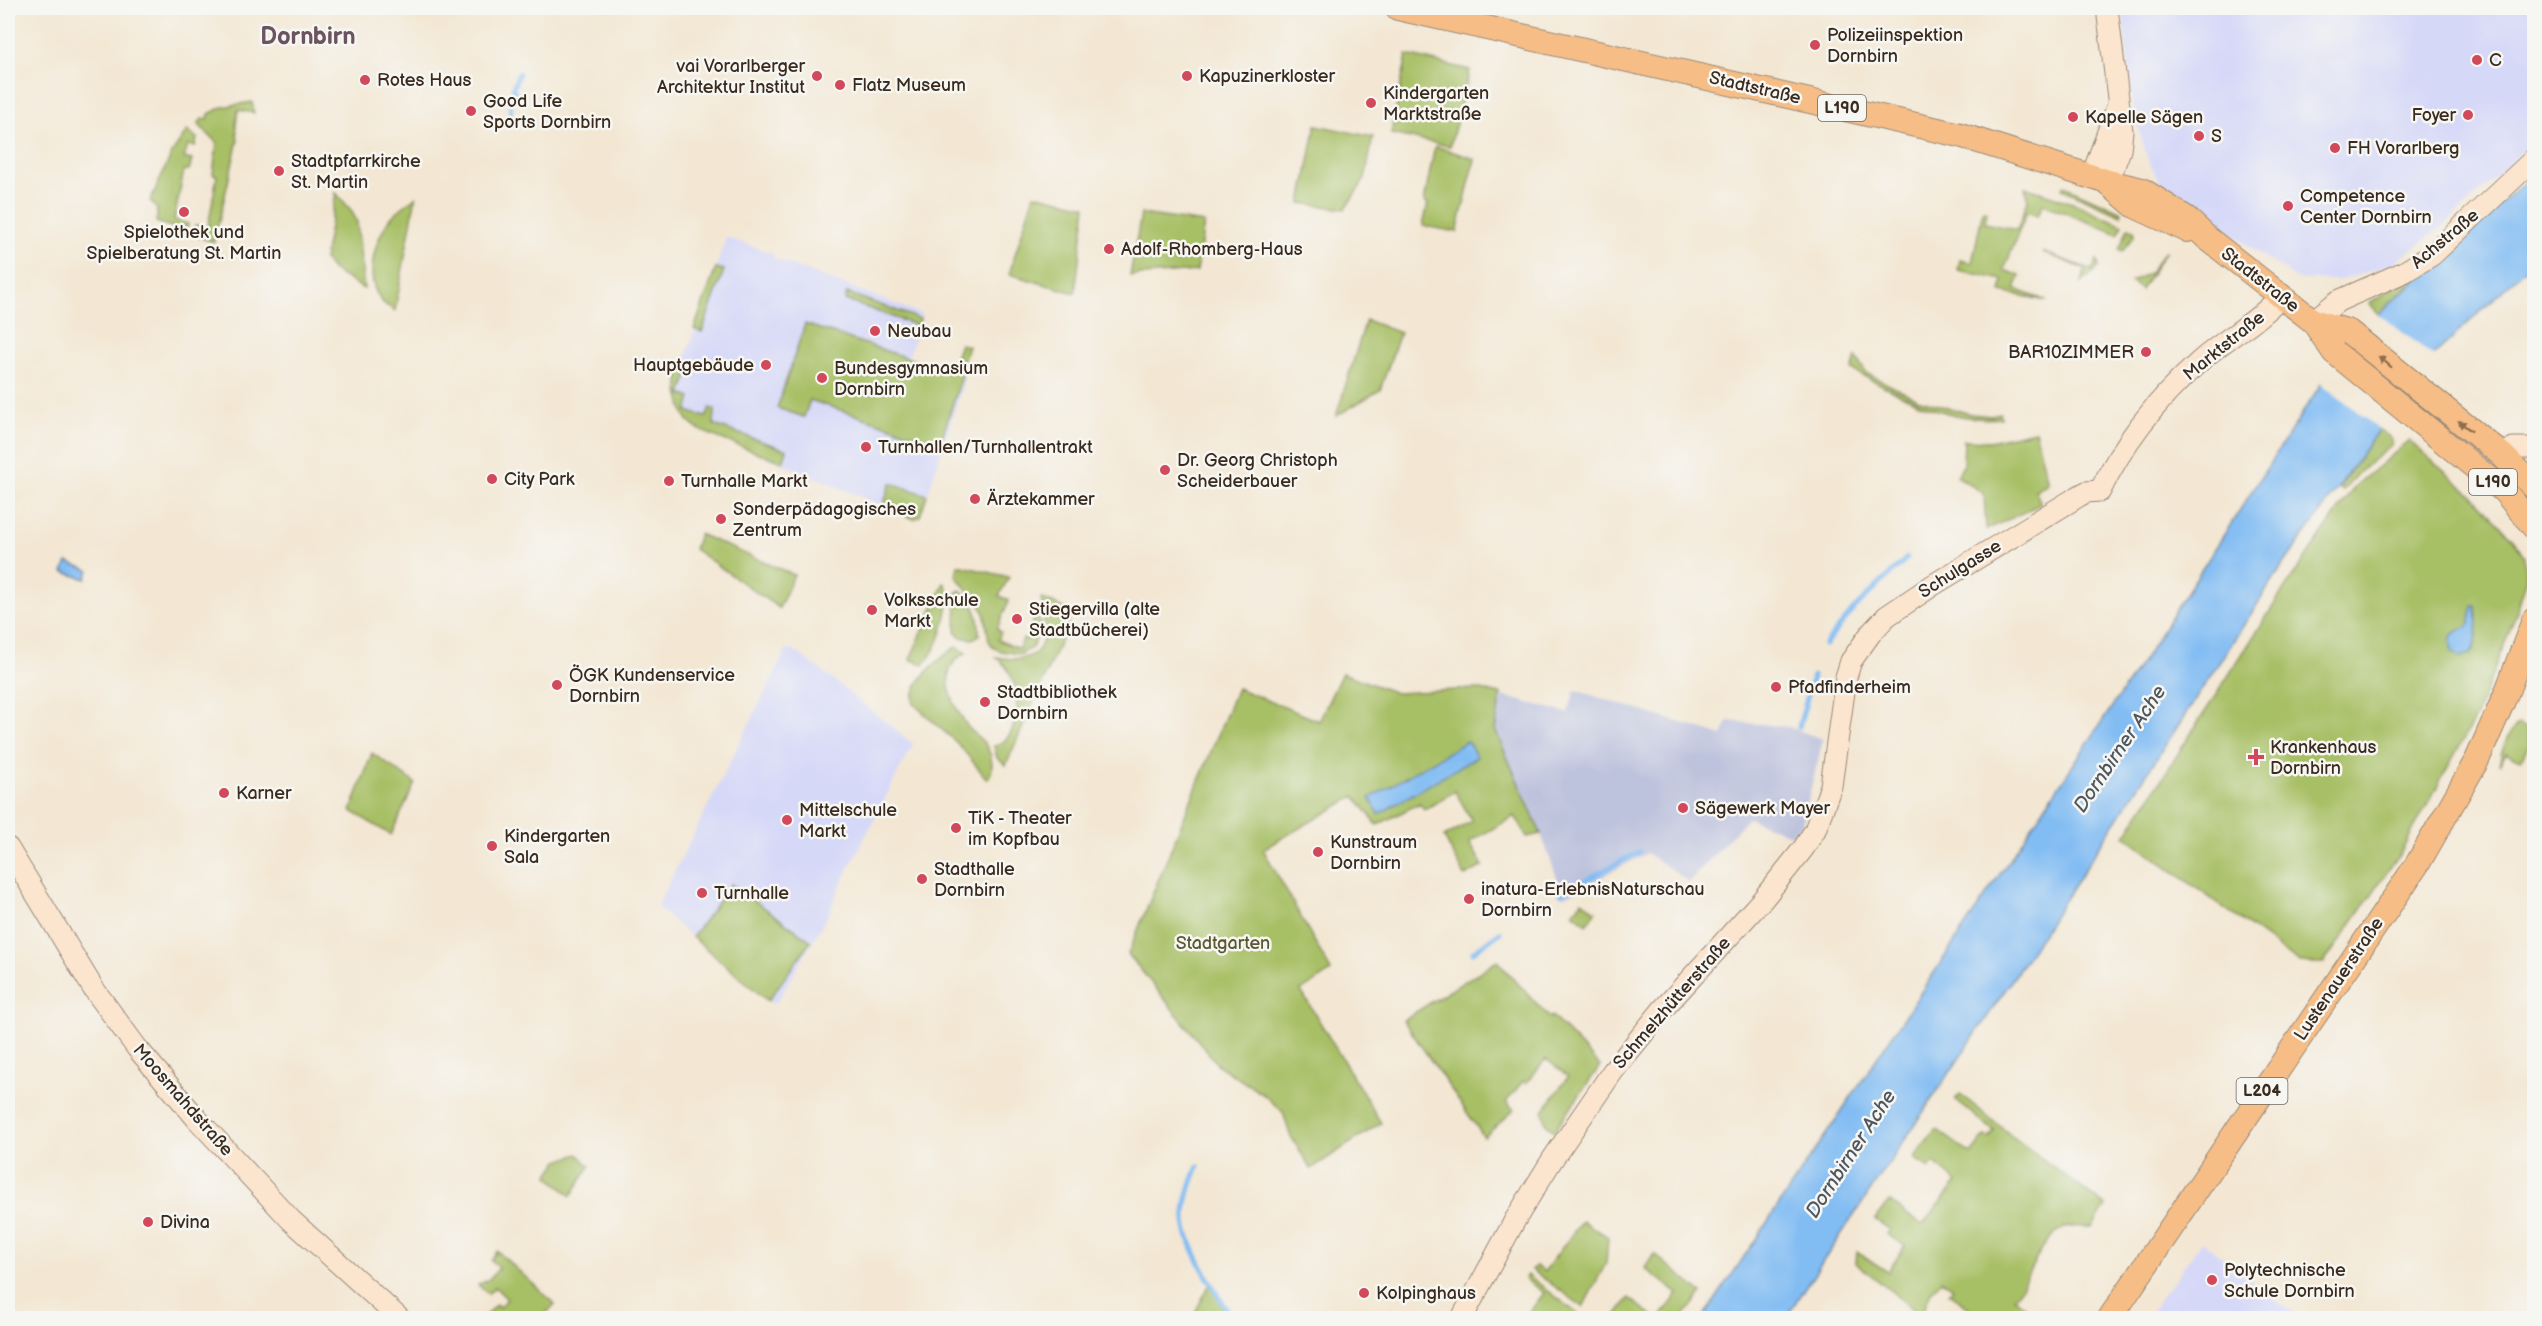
<svg xmlns="http://www.w3.org/2000/svg" width="2542" height="1326" font-family="'Balsamiq Sans',sans-serif">
<rect width="100%" height="100%" fill="#f6f6f2"/>
<filter id="ink" filterUnits="userSpaceOnUse"><feTurbulence type="fractalNoise" baseFrequency=".0167" numOctaves="2"/><feDisplacementMap in="SourceGraphic" scale="12" xChannelSelector="R" yChannelSelector="G"/><feConvolveMatrix kernelMatrix="1 2 1 2 8 2 1 2 1" color-interpolation-filters="sRGB"/></filter>
<filter id="wash" filterUnits="userSpaceOnUse"><feTurbulence type="fractalNoise" baseFrequency=".008" numOctaves="4" result="noise"/><feDisplacementMap in="SourceGraphic" scale="24" xChannelSelector="R" yChannelSelector="G"/><feGaussianBlur stdDeviation="1.35" result="paint"/><feColorMatrix in="noise" values="0 0 0 0 0 0 0 0 0 0 0 0 0 0 0 0 0 1.4 0 .05"/><feComposite in="paint" operator="in"/></filter>
<g filter="url(#wash)">
<rect width="100%" height="100%" fill="#f3e7d3"/>
<path fill="#d6d8f8" d="M2122,8h412v132l-88,84 -54,40 -50,16h-44l-137,-94 -14,-29 -13,-42z
M726,237l48,17 -1,4 149,56 -14,44 57,19 -43,135 -5,6 -3,1 -221,-93 -3,-4 -9,-20 -3,-22z
M787,649l10,3 34,26 82,66 -71,138 -14,33 -50,86 -6,3 -113,-95v-7l34,-67z
M2202,1241l97,77h-153z"/>
<path fill="#bec3dd" d="M1575,690l148,46 5,-15 61,6 34,12 -21,86 -11,10 -43,-17 -59,64 -42,-29 -83,44 -23,-63 -46,-104 7,-34 66,17z"/>
<path fill="#a7bf65" stroke="#717442" stroke-width="1.5" d="M1407,55l63,15 -20,76 -59,-12z
M252,102l2,11 -16,-3 -2,15 2,15 -24,102 -21,-7 2,-10 13,2 9,-51 -4,-2 4,-31 -19,-19 5,-6 5,1 1,-5 13,-7z
M1316,125l57,12 -8,42 -20,30 -44,-6z
M187,131l10,7 -2,9 -7,-2 -4,13 8,2 -3,10h-5l-10,50 14,4 -2,8 -30,-10c2,-9 2,-16 -6,-21l22,-48z
M1435,146l40,13 -18,73 -34,-6 5,-23 -4,-1z
M2064,186l58,26 -1,3 -59,-26z
M2025,187l51,17 47,21 -5,9 -75,-30 -5,11 -11,-4 -23,59 16,6 -5,13 32,12 -46,-9 2,-12 -45,-10 2,-10 12,3 11,-53 4,1 -2,12 32,7 11,-30z
M336,193l15,17 6,12 7,67 -32,-19 -8,-11z
M1034,194l52,12 -11,87 -66,-19z
M416,196l-21,115c-5,-4 -12,-7 -15,-12 -16,-23 -5,-61 11,-81 7,-9 17,-14 25,-22z
M1141,214l63,9 -7,48 -67,5z
M2128,228l6,2v6l-12,16 -3,-2z
M2166,250l-25,40 -10,-8 18,-9z
M2042,252l50,18 5,-10 2,6 -17,17 3,-14z
M716,268l8,2 -22,62 -8,-3z
M2426,268l-47,46 -10,-11z
M847,293l73,26 -2,7 -73,-26z
M1366,320l34,13 -20,57 -44,26z
M805,324l145,48 10,-28 8,2 -8,27 2,3 -22,67 -130,-43 -6,17 -27,-9z
M1856,357l10,16 51,26 54,15 20,2 9,-3 1,5c-54,6 -103,-25 -149,-48z
M681,367l9,3 -9,24 10,4 -4,13 19,6 4,-9 5,2 -1,15 73,25 -4,12c-17,-7 -82,-28 -91,-37 -14,-14 -15,-40 -11,-58z
M2379,429l13,10v5l-36,31 -13,16 -4,-3z
M2035,431l13,52 -13,7 6,14 -55,26 -2,-36 -27,-18 6,-10 1,-26 26,1z
M2409,441l63,54 41,44 11,18 2,24 -10,33 -40,102 -75,136 -77,111h-24l-175,-127 156,-242 74,-108z
M891,483l36,12 -7,21 -6,3 -31,-14z
M699,534l95,41 -15,33 -85,-59z
M958,565l51,12 -10,19 10,4 -12,29 4,3 -3,8 21,9 4,-10 4,1 9,-28 4,13 -7,22 -12,7 -21,-3 -7,-4 -4,-6 -5,-30 -28,-35z
M944,583c10,9 -1,49 -7,61 -3,8 -9,14 -13,21l-14,-6z
M960,590c14,10 20,28 19,45l-6,4 -14,-2 -3,-7 1,-37z
M1041,598l32,14 -67,153 -9,-7 -3,-12c30,-6 31,-72 1,-89 51,9 54,-15 46,-59z
M958,647l8,6c-32,15 -13,53 2,74 5,6 12,11 17,17 6,8 11,27 2,35l-28,-34 -45,-41c-6,-23 25,-43 40,-56z
M1342,673l54,20 80,-4 25,5 -6,36 46,104 -14,3 -12,-21 -46,26 14,24 -18,10 -21,-39 28,-16 -17,-30 -28,17 -3,1 -4,-6 -43,22 -22,-29 -92,53 68,122 -30,20 80,132 -70,46 -21,-34 -7,-23 -19,-17 -46,-30 -90,-111 109,-266 82,33z
M2519,724l7,4 3,17 -8,15 -15,-7 -7,12c2,-13 8,-33 20,-41z
M372,753l43,30 -24,52 -40,-24z
M731,884l80,57 -43,60 -76,-64z
M1582,901l14,10 -9,13 -14,-11z
M1497,961l53,57 2,-2 48,50 -46,65 -8,-8 -3,-12 25,-34 -22,-18 -20,24 -3,-2 -17,21 8,8 -30,27 -81,-117z
M1960,1094l57,46 89,66 -14,21c-8,0 -17,-1 -24,0 -27,6 -38,51 -54,71l26,20h-37l-3,-2 -2,2h-35l7,-9 -21,-16 4,-5 -12,-8 -10,12 -10,23 -65,-52 1,-11 31,20 17,-26 -18,-12 3,-4 -15,-11 14,-18 33,24 35,-43 -23,-19 -5,5 -15,-10 22,-29 35,25 14,-18 4,2 5,-7 -39,-31z
M578,1154l12,12 -19,30 -23,-20 10,-15z
M1582,1221l26,16 -2,26 -23,44 -51,-37 4,-4 8,6z
M497,1251l58,53 -13,14h-59l13,-14 3,3 8,-8 -12,-12 -7,7 -10,-9 10,-5 11,-12 -8,-8z
M1654,1254l48,39 -20,25h-22l18,-24 -33,-26z
M1528,1275l50,39 -4,4h-49l19,-25 -19,-14z
M1210,1284l19,34h-37z
M1629,1298l27,20h-42z"/>
<path fill="#81bcf3" stroke="#5e7388" stroke-width="1.5" d="M2534,173v88l-101,95 -54,73 -104,148 -253,388 -237,353h-82l441,-659 177,-275 58,-70z
M67,562l22,8 -3,9 -23,-7z
M2473,606h3c1,18 5,32 -6,48l-10,3 -8,-6c-6,-22 5,-16 17,-27z
M1467,741l10,16 -98,57 -9,-16z"/>
<path fill="#f3e7d3" d="M2377,313l59,45 -54,73 -63,-49z"/>
<g fill="none" stroke-linecap="round" stroke-linejoin="round">
<path stroke="#81bcf3" stroke-width="5" d="M510,121l1,-18 5,-7 -3,-8 6,-15
M1825,645l27,-34 55,-53
M1799,727l14,-51
M1561,893l78,-41
M1473,952l27,-20
M1198,1166c-6,15 -13,33 -13,50 -2,26 33,79 47,102"/>
</g>
</g>
<g filter="url(#ink)">
<g fill="none" stroke-linecap="round" stroke-linejoin="round">
<g stroke="#978878" stroke-width="23">
<path id="secondary" d="M2107,8l15,123 -2,19 -12,32
M2092,176l25,-69
M2313,321l25,-20 66,-29 28,-17 102,-96
M2502,455l11,-7h21
M8,848l85,140 44,60 61,72 93,100 108,98
M1462,1318l53,-98 37,-60 61,-89 50,-62 100,-110 40,-50 12,-19 16,-44 15,-109 5,-16 20,-28 16,-17 46,-31 146,-89 7,-4 14,-1c23,-48 58,-92 98,-128 26,-24 58,-40 82,-66"/>
</g>
<g stroke="#978878" stroke-width="26">
<path id="primary" d="M1398,8l562,127 148,47 34,8 44,28 21,20 106,83 36,11 153,123 32,32
M2109,184l26,22 52,24
M2313,321l21,31 170,139 30,36
M2110,1318l308,-455 59,-103 29,-66 28,-74"/>
</g>
<use href="#secondary" stroke="#fbe5cf" stroke-width="21"/>
<use href="#primary" stroke="#f6be86" stroke-width="24"/>
</g>
<defs><path id="oneway-solid" d="M-6-.8H1V-3.2L6.5 0L1 3.2V.8H-6Z" transform="scale(1.5)"/></defs>
<g fill="#8f6d4d">
<use href="#oneway-solid" transform="translate(2385 362) rotate(-141)"/>
<use href="#oneway-solid" transform="translate(2465 426) rotate(-142)"/>
</g>
</g>
<g fill="#d1495b" stroke="#f6f6f2" stroke-width="2">
<circle cx="1815" cy="45" r="6"/>
<circle cx="2477" cy="60" r="6"/>
<circle cx="817" cy="76" r="6"/>
<circle cx="1187" cy="76" r="6"/>
<circle cx="365" cy="80" r="6"/>
<circle cx="840" cy="85" r="6"/>
<circle cx="1371" cy="103" r="6"/>
<circle cx="471" cy="111" r="6"/>
<circle cx="2468" cy="115" r="6"/>
<circle cx="2073" cy="117" r="6"/>
<circle cx="2199" cy="136" r="6"/>
<circle cx="2335" cy="148" r="6"/>
<circle cx="279" cy="171" r="6"/>
<circle cx="2288" cy="206" r="6"/>
<circle cx="184" cy="212" r="6"/>
<circle cx="1109" cy="249" r="6"/>
<circle cx="875" cy="331" r="6"/>
<circle cx="2146" cy="352" r="6"/>
<circle cx="766" cy="365" r="6"/>
<circle cx="822" cy="378" r="6"/>
<circle cx="866" cy="447" r="6"/>
<circle cx="1165" cy="470" r="6"/>
<circle cx="492" cy="479" r="6"/>
<circle cx="669" cy="481" r="6"/>
<circle cx="975" cy="499" r="6"/>
<circle cx="721" cy="519" r="6"/>
<circle cx="872" cy="610" r="6"/>
<circle cx="1017" cy="619" r="6"/>
<circle cx="557" cy="685" r="6"/>
<circle cx="1776" cy="687" r="6"/>
<circle cx="985" cy="702" r="6"/>
<path d="M2253 748h6v6h6v6h-6v6h-6v-6h-6v-6h6z"/>
<circle cx="224" cy="793" r="6"/>
<circle cx="1683" cy="808" r="6"/>
<circle cx="787" cy="820" r="6"/>
<circle cx="956" cy="828" r="6"/>
<circle cx="492" cy="846" r="6"/>
<circle cx="1318" cy="852" r="6"/>
<circle cx="922" cy="879" r="6"/>
<circle cx="702" cy="893" r="6"/>
<circle cx="1469" cy="899" r="6"/>
<circle cx="148" cy="1222" r="6"/>
<circle cx="2212" cy="1280" r="6"/>
<circle cx="1364" cy="1293" r="6"/>
</g>
<g text-anchor="middle" dominant-baseline="central" stroke-width="5" stroke-linejoin="round" paint-order="stroke">
<g fill="#f6f6f2" stroke="#73675e" stroke-width="1.5">
<rect x="1818" y="95" width="48" height="26" rx="4.5"/>
<rect x="2469" y="469" width="48" height="26" rx="4.5"/>
<rect x="2236.5" y="1078" width="51" height="26" rx="4.5"/>
</g>
<g font-size="16" font-weight="bold" fill="#3b2a1e">
<text x="1842" y="108">L190</text>
<text x="2493" y="482">L190</text>
<text x="2262" y="1091">L204</text>
</g>
<g font-size="18" fill="#3b2a1e" stroke="#f6f6f2" text-anchor="start">
<text x="1827" y="35">Polizeiinspektion<tspan x="1827" dy="21">Dornbirn</tspan></text>
<text x="2489" y="60">C</text>
<text x="805" y="66" text-anchor="end">vai Vorarlberger<tspan x="805" dy="21">Architektur Institut</tspan></text>
<text x="1199" y="76">Kapuzinerkloster</text>
<text x="377" y="80">Rotes Haus</text>
<text x="852" y="85">Flatz Museum</text>
<text x="1383" y="93">Kindergarten<tspan x="1383" dy="21">Marktstraße</tspan></text>
<text x="483" y="101">Good Life<tspan x="483" dy="21">Sports Dornbirn</tspan></text>
<text x="2456" y="115" text-anchor="end">Foyer</text>
<text x="2085" y="117">Kapelle Sägen</text>
<text x="2211" y="136">S</text>
<text x="2347" y="148">FH Vorarlberg</text>
<text x="291" y="161">Stadtpfarrkirche<tspan x="291" dy="21">St. Martin</tspan></text>
<text x="2300" y="196">Competence<tspan x="2300" dy="21">Center Dornbirn</tspan></text>
<text x="184" y="232" text-anchor="middle">Spielothek und<tspan x="184" dy="21">Spielberatung St. Martin</tspan></text>
<text x="1121" y="249">Adolf-Rhomberg-Haus</text>
<text x="887" y="331">Neubau</text>
<text x="2134" y="352" text-anchor="end">BAR10ZIMMER</text>
<text x="754" y="365" text-anchor="end">Hauptgebäude</text>
<text x="834" y="368">Bundesgymnasium<tspan x="834" dy="21">Dornbirn</tspan></text>
<text x="878" y="447">Turnhallen/Turnhallentrakt</text>
<text x="1177" y="460">Dr. Georg Christoph<tspan x="1177" dy="21">Scheiderbauer</tspan></text>
<text x="504" y="479">City Park</text>
<text x="681" y="481">Turnhalle Markt</text>
<text x="987" y="499">Ärztekammer</text>
<text x="733" y="509">Sonderpädagogisches<tspan x="733" dy="21">Zentrum</tspan></text>
<text x="884" y="600">Volksschule<tspan x="884" dy="21">Markt</tspan></text>
<text x="1029" y="609">Stiegervilla (alte<tspan x="1029" dy="21">Stadtbücherei)</tspan></text>
<text x="569" y="675">ÖGK Kundenservice<tspan x="569" dy="21">Dornbirn</tspan></text>
<text x="1788" y="687">Pfadfinderheim</text>
<text x="997" y="692">Stadtbibliothek<tspan x="997" dy="21">Dornbirn</tspan></text>
<text x="2270" y="747">Krankenhaus<tspan x="2270" dy="21">Dornbirn</tspan></text>
<text x="236" y="793">Karner</text>
<text x="1695" y="808">Sägewerk Mayer</text>
<text x="799" y="810">Mittelschule<tspan x="799" dy="21">Markt</tspan></text>
<text x="968" y="818">TiK - Theater<tspan x="968" dy="21">im Kopfbau</tspan></text>
<text x="504" y="836">Kindergarten<tspan x="504" dy="21">Sala</tspan></text>
<text x="1330" y="842">Kunstraum<tspan x="1330" dy="21">Dornbirn</tspan></text>
<text x="934" y="869">Stadthalle<tspan x="934" dy="21">Dornbirn</tspan></text>
<text x="1481" y="889">inatura-ErlebnisNaturschau<tspan x="1481" dy="21">Dornbirn</tspan></text>
<text x="714" y="893">Turnhalle</text>
<text x="160" y="1222">Divina</text>
<text x="2224" y="1270">Polytechnische<tspan x="2224" dy="21">Schule Dornbirn</tspan></text>
<text x="1376" y="1293">Kolpinghaus</text>
</g>
<g font-size="18" fill="#3b2a1e" stroke="#f6f6f2">
<text transform="translate(1755 88) rotate(13)">Stadtstraße</text>
<text transform="translate(2445 239) rotate(-40)">Achstraße</text>
<text transform="translate(2260 280) rotate(38)">Stadtstraße</text>
<text transform="translate(2224 346) rotate(-39)">Marktstraße</text>
<text transform="translate(1960 569) rotate(-32)">Schulgasse</text>
<text transform="translate(2339 979) rotate(-56)">Lustenauerstraße</text>
<text transform="translate(1672 1003) rotate(-49)">Schmelzhütterstraße</text>
<text transform="translate(183 1100) rotate(49)">Moosmahdstraße</text>
</g>
<g font-size="18" fill="#5b5733" stroke="#f6f6f2">
<text x="1223" y="943">Stadtgarten</text>
</g>
<g font-size="20" font-style="italic" fill="#50565e" stroke="#f6f6f2">
<text transform="translate(2120 749) rotate(-56)">Dornbirner Ache</text>
<text transform="translate(1851 1154) rotate(-57)">Dornbirner Ache</text>
</g>
<g font-size="24" font-weight="bold" fill="#6b5460" stroke="#f6f6f2">
<text x="308" y="36">Dornbirn</text>
</g>
</g>
<rect width="2542" height="1326" fill="none" stroke="#f6f6f2" stroke-width="30"/>
</svg>
